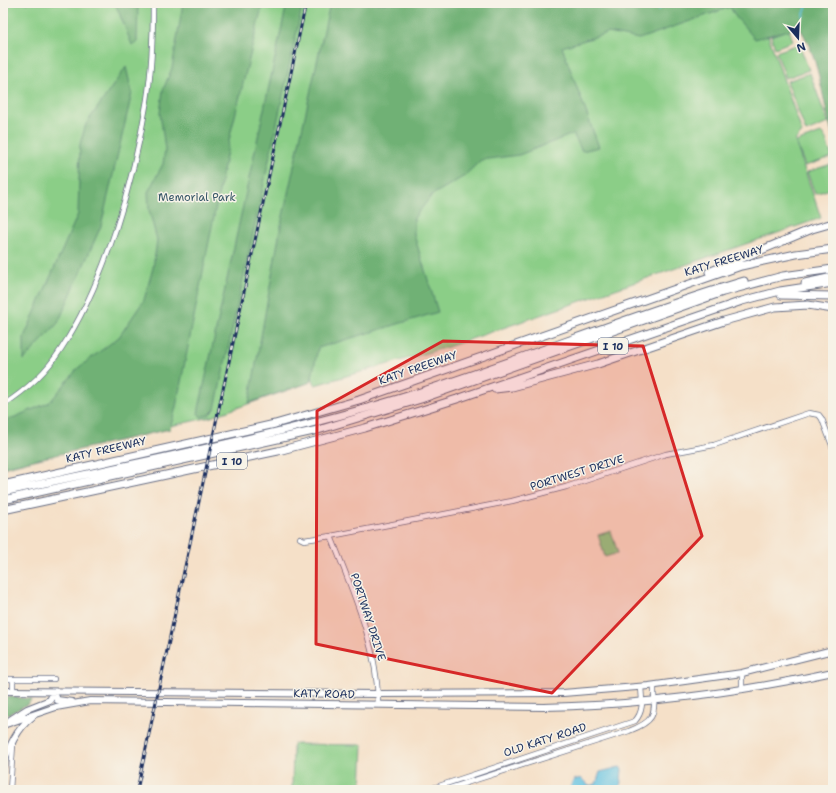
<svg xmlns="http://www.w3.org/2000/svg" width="836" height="793" font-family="'Shantell Sans',sans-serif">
<rect width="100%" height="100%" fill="#f7f3e8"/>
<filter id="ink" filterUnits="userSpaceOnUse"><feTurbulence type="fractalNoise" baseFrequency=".025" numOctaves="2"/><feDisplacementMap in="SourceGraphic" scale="8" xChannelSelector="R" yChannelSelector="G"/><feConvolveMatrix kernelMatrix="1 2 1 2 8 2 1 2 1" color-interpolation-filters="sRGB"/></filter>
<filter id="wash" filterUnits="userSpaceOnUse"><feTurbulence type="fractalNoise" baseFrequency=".012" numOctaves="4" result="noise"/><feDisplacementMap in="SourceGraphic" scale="16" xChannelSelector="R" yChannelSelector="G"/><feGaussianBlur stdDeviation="0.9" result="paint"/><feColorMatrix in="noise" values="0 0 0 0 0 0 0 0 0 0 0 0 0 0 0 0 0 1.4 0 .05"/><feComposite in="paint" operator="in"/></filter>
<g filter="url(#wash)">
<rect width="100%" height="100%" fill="#f5e0c8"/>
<path fill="#8bce87" stroke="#537e72" d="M3,3h754l45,129 -7,9 26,77 -373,129 -133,38 -3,-8 -1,5 -100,35 -99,22 -109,29z
M789,29l4,12 -18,7 -4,-12z
M799,44l10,26 -23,8 -10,-26z
M810,73l18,50 -22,9 -19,-51z
M821,133l4,4 7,20 -27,9 -9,-24z
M831,164l2,5v19l-18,6 -8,-22z
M611,531l7,22 -13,4 -7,-22z
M293,744l70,1 -2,45h-69z"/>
<path fill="#70b174" stroke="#467069" d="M115,3h23l-1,40 -5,2z
M183,3h80l-33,133 -54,271 -6,22 -167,38v-45l47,-20 28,-34 41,-31 25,-37 9,-32 4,-28 -8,-30 -1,-18 15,-28 2,-15 -5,-36 3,-23 9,-22z
M287,3h16l-88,406 -6,6 -8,2 -3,-4z
M330,3h503v134c-11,-36 -12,-74 -32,-107l-8,-1 -38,10 -20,-23 -5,-9 -91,32 -31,-6 -46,14 37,100 -17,4 -9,-17 -54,21 -38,5 -18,17 -31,18 -18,23v17l24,77 -120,36 -7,34 -62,21 32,-178z
M126,67l6,26 -31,133 -43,97 -34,37v-23l54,-123 2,-70 6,-20z
M3,696l29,3 -4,5 -25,13z"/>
<path fill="#63c2e1" stroke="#3f78a0" d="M620,767l2,2 -2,21h-48l-2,-3 4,-7 7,-2 8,8 7,-2 4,-12z"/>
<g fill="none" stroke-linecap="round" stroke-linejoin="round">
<path stroke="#63c2e1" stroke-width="1.5" d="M659,10l1,-7
M803,17l5,-14"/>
</g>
</g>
<g filter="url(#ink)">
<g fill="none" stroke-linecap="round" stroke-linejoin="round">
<g stroke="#676d83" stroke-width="6">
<path id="minor" d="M3,405c22,-14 44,-34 58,-56 45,-68 73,-170 86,-249 5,-32 6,-65 6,-97
M331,536c21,54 47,110 47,168
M300,538l4,2 27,-4 181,-35 54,-14 100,-33 48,-9 95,-32 10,2 3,4 11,29
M742,673v17
M3,679h51
M13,679v12
M10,790l3,-45
M427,790l208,-69c9,-10 7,-21 6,-34
M444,790l185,-59c29,-11 25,-18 25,-45"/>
</g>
<g stroke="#676d83" stroke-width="8">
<path id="major" d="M3,691l375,3 185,-1 86,-7 93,-13 91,-23
M54,692l3,8 15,2
M10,720l17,-11 23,-9 4,-8
M3,725l53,-18 34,-6 454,6c99,-2 193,-14 289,-35
M3,766c4,-16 15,-39 29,-49"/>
</g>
<g stroke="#676d83" stroke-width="9">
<path id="highway" d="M709,272l103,-43 21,-6
M805,283l28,-6
M781,295l52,1
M495,389l17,-2 86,-23 126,-43 51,-14 33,-2 25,4
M3,485l272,-61 84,-24 382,-134 55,-12 37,-5
M3,492c137,-30 277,-56 411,-98 111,-35 219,-80 330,-113
M3,500l315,-70 103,-31 302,-107 60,-16 50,-7
M3,510l275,-59 87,-23 92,-29 285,-98 38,-10 53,-8"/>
</g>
<use href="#minor" stroke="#fff" stroke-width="4.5"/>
<use href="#major" stroke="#fff" stroke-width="6"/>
<use href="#highway" stroke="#fff" stroke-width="7"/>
<g stroke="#1b2f5e" stroke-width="3">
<path id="rail" d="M137,790l169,-787"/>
</g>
<use href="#rail" stroke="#f7f3e8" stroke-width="1.5" stroke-dasharray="4.5" stroke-linecap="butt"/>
</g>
</g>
<path fill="#d62828" fill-opacity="0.2" stroke="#d62828" stroke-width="3" stroke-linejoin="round" d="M443,341l200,5 59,190 -150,157 -236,-49 1,-233z"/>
<g text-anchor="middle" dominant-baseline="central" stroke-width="3" stroke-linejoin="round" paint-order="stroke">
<g fill="#f7f3e8" stroke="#5d6a87" stroke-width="1">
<rect x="598" y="338" width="30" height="16" rx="3"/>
<rect x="217" y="453" width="30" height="16" rx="3"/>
</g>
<g font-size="10" font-weight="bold" fill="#1b2f5e">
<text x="613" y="346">I 10</text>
<text x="232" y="461">I 10</text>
</g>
<g font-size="11" fill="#375768" stroke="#f7f3e8">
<text x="197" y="197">Memorial Park</text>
</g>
<g font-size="11" fill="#1b2f5e" stroke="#f7f3e8">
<text transform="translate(724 261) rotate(-17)">KATY FREEWAY</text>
<text transform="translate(418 368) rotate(-19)">KATY FREEWAY</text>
<text transform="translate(106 450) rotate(-13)">KATY FREEWAY</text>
<text transform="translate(577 473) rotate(-17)">PORTWEST DRIVE</text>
<text transform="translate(368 617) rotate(72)">PORTWAY DRIVE</text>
<text transform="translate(324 694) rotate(1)">KATY ROAD</text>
<text transform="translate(545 740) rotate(-18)">OLD KATY ROAD</text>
</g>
</g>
<rect width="836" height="793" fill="none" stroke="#f7f3e8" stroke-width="16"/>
<g transform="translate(798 38) rotate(161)" stroke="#f7f3e8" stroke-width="3" paint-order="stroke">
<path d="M0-3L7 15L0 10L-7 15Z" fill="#1b2f5e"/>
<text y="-6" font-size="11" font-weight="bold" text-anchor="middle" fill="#1b2f5e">N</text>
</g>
</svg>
